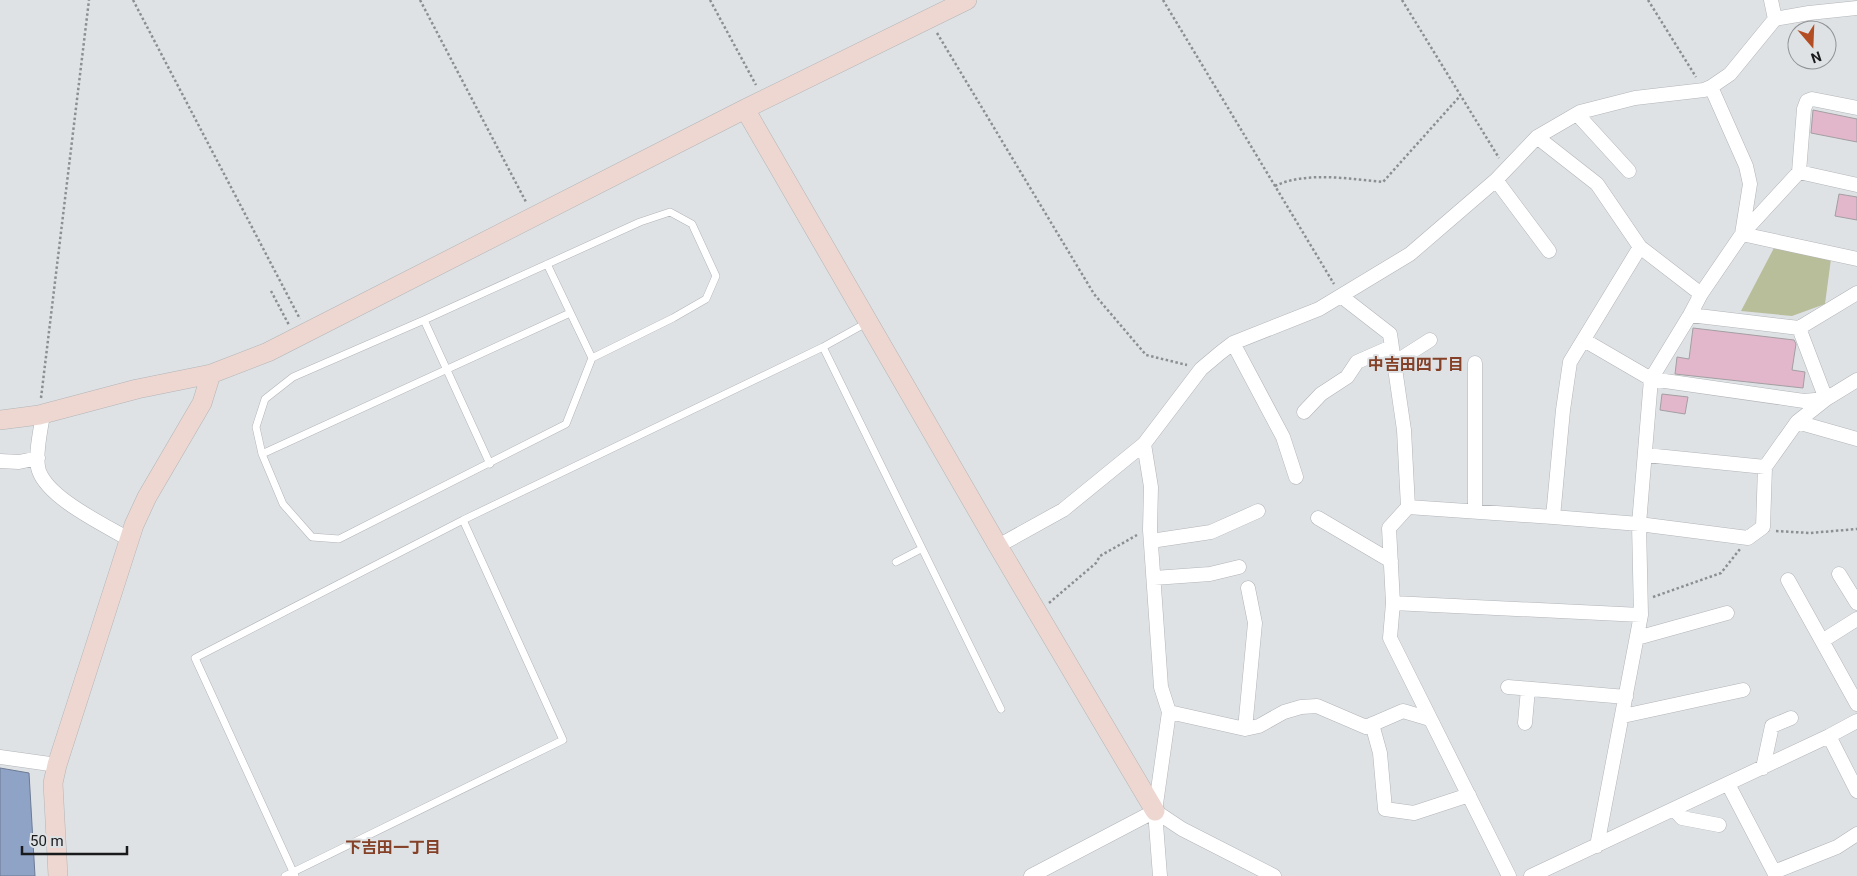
<svg xmlns="http://www.w3.org/2000/svg" width="1857" height="876" font-family="Roboto,'Noto Sans JP',sans-serif">
<rect width="100%" height="100%" fill="#dfe2e5"/>
<path fill="#b9be9a" d="M1775,246l56,13 -6,45 -33,12 -51,-5z"/>
<path fill="#8fa3c7" stroke="#6c7a93" d="M0,768l29,5 6,103h-35z"/>
<path fill="#e2b6cb" stroke="#a39fa1" d="M1813,110l44,9v23l-46,-9z
M1839,194l18,3v23l-22,-4z
M1693,328l101,12 2,4 -4,26 13,2 -2,16 -128,-14 2,-17 12,2z
M1662,394l26,3 -3,17 -25,-4z"/>
<g fill="none" stroke-linecap="round" stroke-linejoin="round">
<g stroke="#b2b5b8" stroke-width="8">
<path id="lane" d="M670,212l22,12 24,52 -10,23 -33,19 -81,40 -26,66 -227,115 -27,-2 -29,-33 -21,-50 -6,-27 9,-28 28,-22 131,-57 216,-98z
M547,264l45,94
M424,320l66,144
M823,347l178,362
M262,454l308,-141
M896,562l25,-13
M285,876l278,-136 -100,-220
M295,876l-100,-218 268,-138 360,-173 45,-25"/>
</g>
<g stroke="#b2b5b8" stroke-width="15">
<path id="street" d="M1771,0l4,19
M1711,87l35,79 4,18 -8,50 115,25
M1577,114l52,57
M1537,137l60,47 43,63 61,47
M1799,172l58,13
M1496,180l53,71
M1640,247l-70,115 -7,48 -10,107 86,7 109,14 15,-11 2,-60
M1341,296l49,38 14,96 4,77 -19,21 4,75 -3,35 119,238
M1690,315l109,13 58,-35
M1799,328l27,71 31,-19
M1584,340l67,39 153,22 22,-2
M1233,343l50,94 13,40
M1394,363l36,-23
M1304,412l17,-18 26,-17 10,-15 34,-15
M43,414c-2,15 -9,43 -4,57 10,28 66,54 91,69
M1797,422l60,17
M1144,444l7,43 -1,43 11,157 8,25 -14,99 5,65
M1646,455l119,12 32,-45 29,-23
M0,461l19,1 19,-4
M1408,507l145,10
M1475,511v-148
M1318,518l73,43
M1151,541l60,-9 47,-21
M998,546l65,-36 81,-66 57,-75 19,-16 13,-10 86,-34 91,-55 86,-74 41,-43 43,-25 55,-14 69,-8 7,-3 19,-13 45,-55 34,-6 48,-5
M1839,574l18,29
M1154,578l56,-4 29,-7
M1788,580l34,61
M1393,603l248,12
M1857,619l-35,22 35,63
M1637,638l90,-25
M1508,687l118,10
M1169,712l76,17 14,-3 25,-14 17,-5 16,-1 49,21 37,-16 27,8
M1623,716l120,-26
M1525,723l3,-34
M1372,724l8,29 5,56 29,4 55,-18
M1245,729l10,-106 -7,-35
M1829,736l28,55
M0,757l57,8
M1763,768l9,-42 19,-8
M1728,784l46,88 63,-25 20,-13
M1674,809l8,9 37,7
M1155,811l27,18 92,47
M1597,846l44,-231 -2,-91 12,-145 39,-64 11,-21 41,-60 57,-62 5,-63 3,-8 5,-2 45,9
M1031,876l124,-65
M1531,876l298,-140 28,-15"/>
</g>
<g stroke="#b2b5b8" stroke-width="20">
<path id="secondary" d="M745,109l253,437 157,265
M0,420l39,-5 98,-26 74,-15 57,-22 477,-243 222,-109
M58,876l-5,-93 4,-18 77,-240 13,-28 55,-94 9,-29"/>
</g>
<path stroke="#8c8f91" stroke-width="2.5" stroke-dasharray="2.5 2.5" stroke-linecap="butt" d="M133,0l167,319
M420,0l106,202
M710,0l46,85
M1163,0l171,284
M1402,0l97,158
M1648,0l48,77
M937,33l157,261 52,61 41,10
M1275,186c31,-15 75,-7 108,-4l77,-86
M271,291l18,34
M41,398l48,-398
M1776,531l34,2 47,-4
M1653,597l68,-24 19,-24
M1049,603l47,-40 4,-7 37,-21"/>
<use href="#lane" stroke="#fff" stroke-width="7"/>
<use href="#street" stroke="#fff" stroke-width="14"/>
<use href="#secondary" stroke="#edd7d0" stroke-width="19"/>
</g>
<g text-anchor="middle" dominant-baseline="central" stroke-width="4" stroke-linejoin="round" paint-order="stroke">
<g font-size="16" font-weight="bold" fill="#844127" stroke="#dfe2e5">
<text x="1416" y="364">中吉田四丁目</text>
<text x="393" y="847">下吉田一丁目</text>
</g>
</g>
<g transform="translate(1812 45) rotate(161)"><circle r="24" fill="#dfe2e5" stroke="#909294"/>
<path d="M0-4L9 19L0 12L-9 19Z" fill="#b34d23"/>
<text y="-8" font-size="14" font-weight="bold" text-anchor="middle" fill="#191a1b">N</text>
</g>
<path d="M22 846v8h105v-8" fill="none" stroke="#191a1b" stroke-width="2.5"/>
<text x="30" y="846" font-size="15" fill="#191a1b" stroke="#dfe2e5" stroke-width="4" paint-order="stroke">50 m</text>
</svg>
